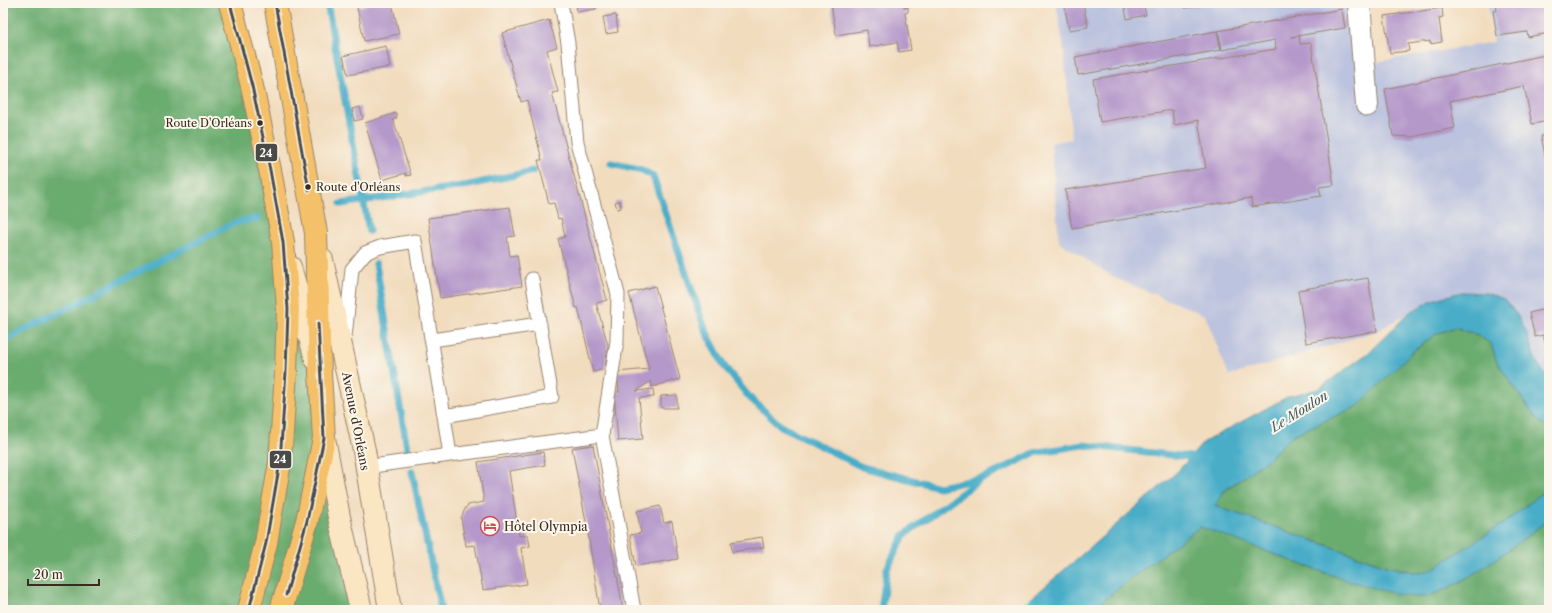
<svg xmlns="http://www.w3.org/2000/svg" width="1552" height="613" font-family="'Libre Caslon Text',serif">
<rect width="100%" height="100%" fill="#fbf7ec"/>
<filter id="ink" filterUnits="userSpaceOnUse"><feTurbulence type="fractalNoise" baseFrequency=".025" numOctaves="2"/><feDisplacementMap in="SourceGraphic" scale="8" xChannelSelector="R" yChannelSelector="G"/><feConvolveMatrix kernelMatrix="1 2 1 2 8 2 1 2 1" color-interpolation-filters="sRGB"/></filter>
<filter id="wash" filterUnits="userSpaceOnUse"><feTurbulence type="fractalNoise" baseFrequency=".012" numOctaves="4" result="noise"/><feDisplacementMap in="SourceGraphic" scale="16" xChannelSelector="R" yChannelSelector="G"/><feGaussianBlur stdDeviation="0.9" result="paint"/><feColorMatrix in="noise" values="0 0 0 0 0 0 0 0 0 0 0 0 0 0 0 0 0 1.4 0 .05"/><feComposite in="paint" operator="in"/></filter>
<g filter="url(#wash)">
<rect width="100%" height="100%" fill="#f2dcbe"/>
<path fill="#bcc3de" d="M1056,3h303l6,61 129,-22 -6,-39h61v378l-14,-22 -9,-28 -9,-16 -31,-22 -24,-1 -30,8 -55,31 -148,45 -24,-61 -90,-37 -56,-36 -8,-99 21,-4 -9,-97z"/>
<path fill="#6bab6e" stroke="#536a46" d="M3,3h227l134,607h-361z
M1455,327l23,8 13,9 6,18 38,55 14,13v57l-42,34 -76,49 -12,3 -33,-7 -171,-60 9,-15 43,-31 26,-25 65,-29 54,-54 24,-18z
M1549,519v91h-457l38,-31 70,-53 131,49 59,17 57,-3 24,-14 55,-38z"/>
<path fill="#49adc8" stroke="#426c73" d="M1462,292l24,1 18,6 13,16 9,16 9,28 14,22v49l-14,-13 -38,-55 -6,-18 -13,-9 -23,-8 -19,7 -24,18 -54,54 -65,29 -26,25 -43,31 -9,15 171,60 32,7 13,-3 76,-49 42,-34v32c-25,20 -99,78 -129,78 -19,0 -42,-8 -60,-13 -54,-16 -106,-38 -160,-57l-70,52 -38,31h-72l6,-7 152,-132 26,-29 85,-46 29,-7 50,-36 41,-40 23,-13z"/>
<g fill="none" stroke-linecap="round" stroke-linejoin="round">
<path stroke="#49adc8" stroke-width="7" d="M327,3l42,228
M611,163l31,7 11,6 52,153 19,37 26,32 31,28 81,41 77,20 44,-9 14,-6 37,-19 49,-8 116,13
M341,204l128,-19 64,-14
M376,264l32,190
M3,341l231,-118 24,-5
M412,472l29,138
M881,610l6,-41 17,-34 77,-56"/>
</g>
<g id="blocks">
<path fill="#b498ca" d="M373,3h19l7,31 -35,7 -7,-34z
M576,3h19l1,6 -19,3z
M831,3h72l1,5 4,-1v5l-3,1 6,37 -12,2 -2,-10 -28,5 -2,-17 -31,5z
M1064,3h19l5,24 -19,3z
M1124,3h19l3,12 -19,4z
M1184,3h19l1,1 -19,4z
M1389,3h16v1l-16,2z
M1496,3h27l1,4v-3l6,-1h19v30l-21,4 -1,-5 -30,4 -4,-25 4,-1z
M1442,8l1,9 -4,1 3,24 -12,2v-3l-22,3 1,7 -19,2 -6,-37z
M1342,9l3,19 -54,9 8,-1 1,8 11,-1 23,142 -15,2 2,9 -69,11 -1,-9 -179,30 -7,-38 141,-22 -8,-48 -24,5 -2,-15 -72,12 -7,-43 183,-30 -1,-9 -53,10 -4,-19z
M616,15l2,17 -12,2 -3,-17z
M549,20l8,27 -10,3 11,42 -6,1 55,207 -11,3 12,42 -3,24 -12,3 -15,-65 -2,1 -18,-69 7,-2 -4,-19 -3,1 -4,-16 -5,1 -11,-44h4l-15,-60 -6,2 -19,-69z
M1217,31l4,19 -143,25 -3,-18z
M386,46l4,21 -42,8 -5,-19z
M1545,55l1,2 3,-1v65l-17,3 -8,-38 -74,15 5,27 -43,9 -19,-1 -8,-47z
M360,107l3,12 -9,2 -2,-12z
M396,113l1,5 -4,1 18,56 -5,1v-3l-24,7 -17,-57z
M1549,135v35h-1l-7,-34z
M620,201l1,7 -4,1 -2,-7z
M510,207l5,29 -8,1 3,19 7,-1 5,31 -82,12 -12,-80z
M1368,278l9,53 -71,12 -8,-53z
M655,286l25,93 -28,8 -1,-6 -15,10 17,-2 1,8 -15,1 4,41 -25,2 -4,-49h5l-2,-20 32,-3 -20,-76z
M1549,308v44h-1l-5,-17 -8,2 -6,-24z
M677,395v13h-16v-12z
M593,445l27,147 3,18h-23l-13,-83 -15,-79z
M543,452l2,13 -36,6 10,65 9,-1 2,11 -9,2 6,36 -44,6 -8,-45 -9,1 -5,-28 4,-9 3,-4 16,-3 -6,-40z
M660,506l4,17 8,-2 6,38 -42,7 -6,-31 11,-2 -4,-22z
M762,537l2,10 -32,5 -1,-10z"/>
</g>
</g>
<g filter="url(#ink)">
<use href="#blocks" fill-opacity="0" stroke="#96836e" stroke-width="1"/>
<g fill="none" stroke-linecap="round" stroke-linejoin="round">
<g stroke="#96836e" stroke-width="15">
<path id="service" d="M561,3l7,40 9,99 41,152 -1,47 -15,94 32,175
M345,337l7,-68 13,-16 15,-6 35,-6 29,175 6,39 -84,12
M432,340l107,-16
M444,416l108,-19 -20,-118
M450,455l152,-20"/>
</g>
<g stroke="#96836e" stroke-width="24">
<path id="minor" d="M1359,3l8,102"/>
</g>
<g stroke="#96836e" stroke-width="24">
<path id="secondary" d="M322,260l42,190 26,160
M290,267l26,92
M324,438l15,79 22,93"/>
</g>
<g stroke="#96836e" stroke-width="24">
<path id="primary" d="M230,3l22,83 18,84 13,72 5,67 -2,63 -6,90 -14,81 -17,67
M275,3l41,230 4,140 4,65 -17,83 -26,89"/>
</g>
<use href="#service" stroke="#fff" stroke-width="13"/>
<use href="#minor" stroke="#fff" stroke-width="22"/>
<use href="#secondary" stroke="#fbe6c3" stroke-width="22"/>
<use href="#primary" stroke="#f4c16a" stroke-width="22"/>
<g stroke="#fbf7ec" stroke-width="6">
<path id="bus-1" d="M230,3l22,83 18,84 13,72 5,67 -2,63 -6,90 -14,81 -17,67
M275,3l34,187
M286,595l21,-74 17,-83 -6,-115"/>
</g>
<use href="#bus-1" stroke="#4a4a49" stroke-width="3"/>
</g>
</g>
<defs>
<g id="hotel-ring" transform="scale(1)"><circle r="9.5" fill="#fbf7ec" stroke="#d1495b" stroke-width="1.5"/><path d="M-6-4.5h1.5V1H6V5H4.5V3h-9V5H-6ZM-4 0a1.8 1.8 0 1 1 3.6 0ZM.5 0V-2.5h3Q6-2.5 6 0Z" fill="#d1495b"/></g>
</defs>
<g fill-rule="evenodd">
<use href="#hotel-ring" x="490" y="526"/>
</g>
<g fill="#3b2a1e" stroke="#fbf7ec" stroke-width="1.5">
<circle cx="260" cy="123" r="3.5"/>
<circle cx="308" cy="187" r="3.5"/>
</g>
<g text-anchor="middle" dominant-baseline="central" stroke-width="4" stroke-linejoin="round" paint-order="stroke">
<g font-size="11" fill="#3b2a1e" stroke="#fbf7ec" text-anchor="end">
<text x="252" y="123">Route D'Orléans</text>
<text x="316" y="187" text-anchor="start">Route d'Orléans</text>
</g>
<g font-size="12" fill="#3b2a1e" stroke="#fbf7ec">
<text transform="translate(356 421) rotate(79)">Avenue d'Orléans</text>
</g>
<g font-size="12" fill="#3b2a1e" stroke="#fbf7ec" text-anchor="start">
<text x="504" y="526">Hôtel Olympia</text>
</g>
<g font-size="13" font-style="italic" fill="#415e62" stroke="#fbf7ec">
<text transform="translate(1299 411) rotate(-32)">Le Moulon</text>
</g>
</g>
<g stroke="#fbf7ec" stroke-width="1.5">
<rect x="255" y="143" width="23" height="19" rx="4" fill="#4a4a49"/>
<rect x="269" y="450" width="23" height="19" rx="4" fill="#4a4a49"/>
</g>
<g font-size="11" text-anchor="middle" font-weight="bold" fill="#fff">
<text x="266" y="157">24</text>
<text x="280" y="463">24</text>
</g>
<rect width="1552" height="613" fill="none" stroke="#fbf7ec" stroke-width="16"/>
<path d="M28 579v6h71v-6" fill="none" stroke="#3b2a1e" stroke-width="2"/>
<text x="34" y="579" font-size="12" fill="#3b2a1e" stroke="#fbf7ec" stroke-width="3" paint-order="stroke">20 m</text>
</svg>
